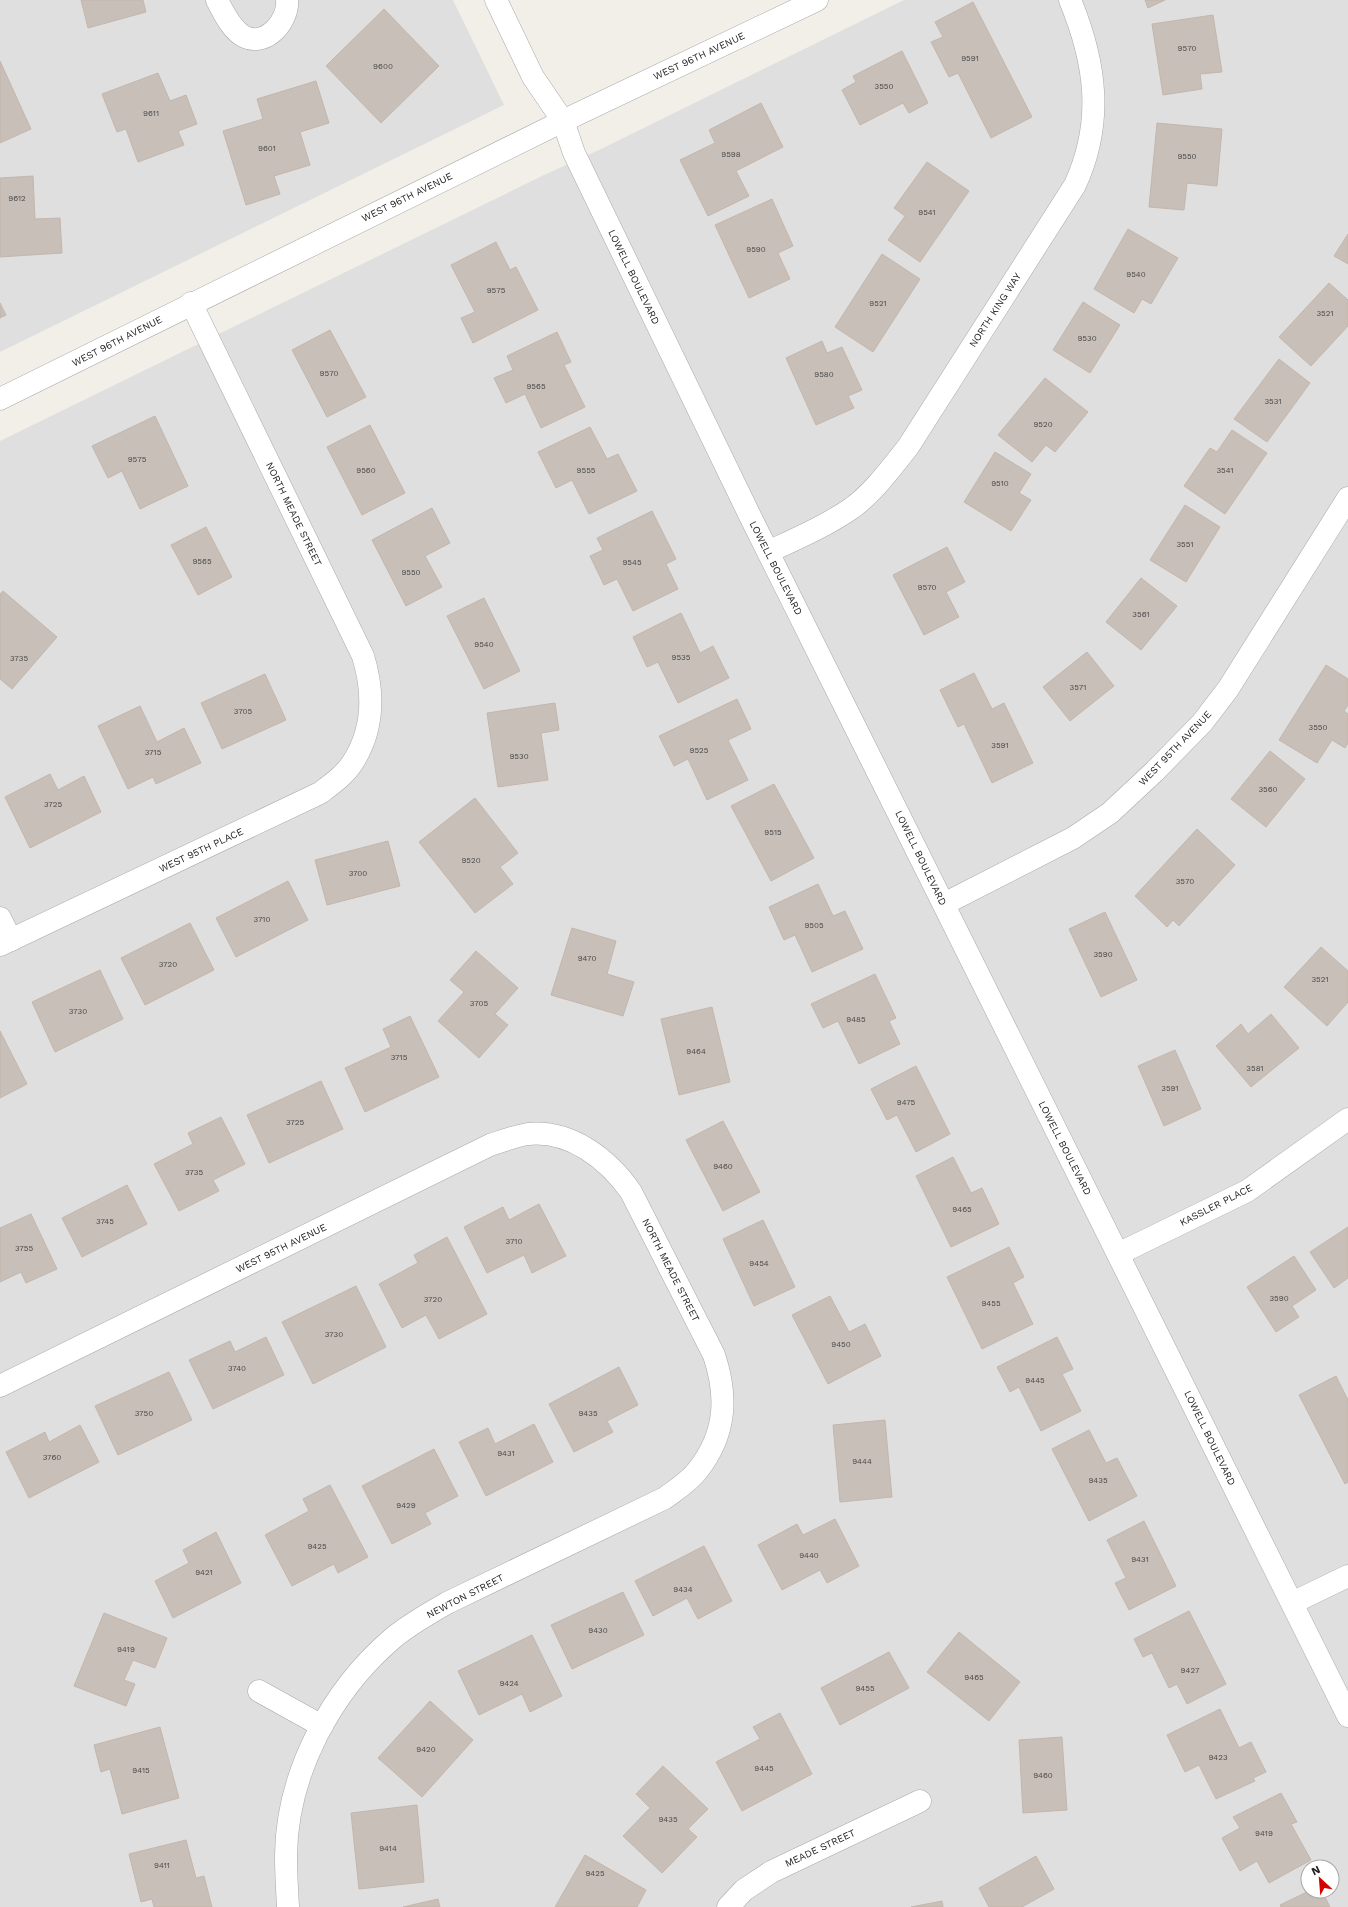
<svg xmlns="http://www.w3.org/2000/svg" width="1348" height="1907" font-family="'Work Sans',sans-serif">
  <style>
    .residential { fill: #e0dfdf; fill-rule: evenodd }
    .building { fill: #c7bfb8; stroke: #c4b6ab }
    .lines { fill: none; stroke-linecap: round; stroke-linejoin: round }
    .minor-casing { stroke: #a9a9a9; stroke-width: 23 }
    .tertiary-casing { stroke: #a9a9a9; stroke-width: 23 }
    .minor { stroke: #fff; stroke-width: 22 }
    .tertiary { stroke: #fff; stroke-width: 22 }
    .labels { text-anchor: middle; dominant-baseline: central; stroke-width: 4; stroke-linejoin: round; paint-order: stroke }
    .number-label { font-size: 8px; fill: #4b4948 }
    .street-label { font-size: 10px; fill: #222; stroke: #fff }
  </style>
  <rect width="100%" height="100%" fill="#f2efe9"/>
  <g class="residential">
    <polygon points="0,0 453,0 504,105 0,352"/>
    <path d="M904 0H1348V1907H0V441L544 175 603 148ZM1308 1867H1332V1891H1308Z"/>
  </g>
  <g class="building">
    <polygon points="81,0 143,0 146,12 88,28"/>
    <polygon points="1145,0 1165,0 1148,8"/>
    <polygon points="973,2 1032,117 991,138 958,73 949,77 931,42 943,37 935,22"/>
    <polygon points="384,9 439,66 381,123 326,66"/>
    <polygon points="1213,15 1222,72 1200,74 1202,89 1163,95 1152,24"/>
    <polygon points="902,51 928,103 909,113 903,103 860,125 842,90 856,82 853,76"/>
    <polygon points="0,61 31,129 0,143"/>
    <polygon points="158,73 170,101 186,95 197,124 178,131 184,145 138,162 126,129 117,132 102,94"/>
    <polygon points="316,81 329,123 300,132 310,165 274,176 280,194 246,205 223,131 263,119 257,99"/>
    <polygon points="761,103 783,147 736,171 749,196 708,216 680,160 715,143 709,130"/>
    <polygon points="1157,123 1222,129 1217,186 1187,183 1184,210 1149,207"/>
    <polygon points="927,162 969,191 920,262 888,240 905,216 894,208"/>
    <polygon points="33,176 35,219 60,218 62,253 0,257 0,178"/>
    <polygon points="772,199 793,246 778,253 790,279 749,298 715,225"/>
    <polygon points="1128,229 1178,258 1151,304 1142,299 1134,313 1094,289"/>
    <polygon points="1348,234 1348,264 1334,256"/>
    <polygon points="496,242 510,270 516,267 538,310 473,343 461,318 475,312 451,265"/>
    <polygon points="882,254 920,279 873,352 835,327"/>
    <polygon points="1329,283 1348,300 1348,326 1311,366 1279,337"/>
    <polygon points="1083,302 1120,325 1090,373 1053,350"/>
    <polygon points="0,303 6,315 0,318"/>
    <polygon points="330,330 366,397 327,417 292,350"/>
    <polygon points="557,332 571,362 564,365 585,407 541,428 525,394 506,403 494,378 513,370 507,356"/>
    <polygon points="822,341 827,353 842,347 862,390 848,396 854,408 816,425 786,358"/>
    <polygon points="1279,359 1310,383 1267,442 1234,419"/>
    <polygon points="1045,378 1088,412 1055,452 1046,445 1032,462 998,435"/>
    <polygon points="155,416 188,486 140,509 122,471 108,478 92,446"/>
    <polygon points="370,425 405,493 362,515 327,447"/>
    <polygon points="590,427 607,459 618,454 637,491 589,514 572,480 556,488 538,452"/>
    <polygon points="1232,430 1267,453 1225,514 1184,486 1210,448 1217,452"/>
    <polygon points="995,452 1031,474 1019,493 1031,500 1011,531 964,502"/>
    <polygon points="1185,505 1220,527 1186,582 1150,560"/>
    <polygon points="432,508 450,543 425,556 442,587 406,606 372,540"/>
    <polygon points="652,511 676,559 666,564 678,589 633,611 617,579 604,585 590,556 603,550 597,538"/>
    <polygon points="206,527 232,577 198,595 171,545"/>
    <polygon points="947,547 965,582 946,592 959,617 924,635 893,575"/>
    <polygon points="1141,578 1177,606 1141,650 1106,622"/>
    <polygon points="3,591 57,637 12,689 0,679 0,594"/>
    <polygon points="484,598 520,671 484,689 447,616"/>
    <polygon points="681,613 700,653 713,646 729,678 678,703 658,662 647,667 633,637"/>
    <polygon points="1087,652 1114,686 1070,721 1043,687"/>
    <polygon points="1326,665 1348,679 1348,705 1344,711 1348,714 1348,743 1345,748 1332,740 1317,763 1279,740"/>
    <polygon points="974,673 992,709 1004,703 1033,763 992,783 964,724 958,727 940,690"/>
    <polygon points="265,674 286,720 222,749 201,703"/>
    <polygon points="737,699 751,729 728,740 748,780 707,800 688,759 674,766 659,736"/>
    <polygon points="555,703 559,730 541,733 548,780 498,787 487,713"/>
    <polygon points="140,706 157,742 184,728 201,763 156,784 153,777 128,789 98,726"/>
    <polygon points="1270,751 1305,779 1266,827 1231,799"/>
    <polygon points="50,774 58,790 84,776 101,812 30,848 5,797"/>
    <polygon points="774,784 814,858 771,881 731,806"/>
    <polygon points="475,798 518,853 500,867 513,884 475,913 419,842"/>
    <polygon points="1197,829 1235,865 1179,926 1173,920 1167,927 1135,896"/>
    <polygon points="388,841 400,886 327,905 315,860"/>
    <polygon points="288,881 308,920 236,957 216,918"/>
    <polygon points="818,884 833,916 845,911 863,949 812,972 795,935 784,940 769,907"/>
    <polygon points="1105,912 1137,980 1101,997 1069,929"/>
    <polygon points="190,923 214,970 145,1005 121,958"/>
    <polygon points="572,928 616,941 607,974 634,982 623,1016 551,995"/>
    <polygon points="1321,947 1348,971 1348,1002 1327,1026 1284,987"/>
    <polygon points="476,951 518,988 495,1014 508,1025 479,1058 438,1021 464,992 450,980"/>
    <polygon points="100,970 123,1019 55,1052 32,1002"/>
    <polygon points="875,974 896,1018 889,1021 900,1044 859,1064 838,1021 823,1028 811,1004"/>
    <polygon points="712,1007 730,1082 679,1095 661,1019"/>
    <polygon points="1271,1014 1299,1048 1251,1087 1216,1046 1241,1024 1248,1034"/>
    <polygon points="410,1016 439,1077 365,1112 345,1068 391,1047 383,1029"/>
    <polygon points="0,1031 27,1084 0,1098"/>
    <polygon points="1175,1050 1201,1109 1164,1126 1138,1066"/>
    <polygon points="916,1066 950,1134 916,1152 897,1115 887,1120 871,1089"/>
    <polygon points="321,1081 343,1129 269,1163 247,1115"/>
    <polygon points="221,1117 245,1164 213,1180 219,1191 179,1211 154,1164 193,1144 188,1133"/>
    <polygon points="723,1121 760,1192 723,1211 686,1140"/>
    <polygon points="953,1157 971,1193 982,1188 999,1224 951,1247 916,1176"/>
    <polygon points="127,1185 147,1224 82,1257 62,1218"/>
    <polygon points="539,1204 566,1256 532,1273 524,1255 487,1273 464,1227 503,1207 509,1220"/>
    <polygon points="31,1214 57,1269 26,1283 21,1272 0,1282 0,1228"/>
    <polygon points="763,1220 795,1287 754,1306 723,1239"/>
    <polygon points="1348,1227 1348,1278 1334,1288 1310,1252"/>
    <polygon points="447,1237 487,1314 439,1339 426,1315 402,1328 379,1284 418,1263 414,1255"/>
    <polygon points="1009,1247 1024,1277 1013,1283 1033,1324 982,1349 947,1277"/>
    <polygon points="1294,1256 1316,1290 1292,1306 1299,1317 1276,1332 1247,1287"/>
    <polygon points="356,1286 386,1347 313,1384 282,1322"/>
    <polygon points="830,1296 849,1332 865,1324 881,1356 828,1384 792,1315"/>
    <polygon points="266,1337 284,1375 213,1409 189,1360 230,1341 235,1352"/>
    <polygon points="1057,1337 1073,1369 1062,1374 1081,1411 1041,1431 1019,1387 1010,1392 997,1367"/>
    <polygon points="619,1367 638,1405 607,1421 613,1432 574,1452 549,1404"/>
    <polygon points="169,1372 192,1420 118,1455 95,1406"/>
    <polygon points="1336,1376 1348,1400 1348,1482 1345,1484 1299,1395"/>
    <polygon points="885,1420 892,1497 840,1502 833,1425"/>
    <polygon points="534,1424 553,1462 486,1496 459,1442 488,1428 495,1444"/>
    <polygon points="80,1425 99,1462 29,1498 6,1452 45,1432 49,1442"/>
    <polygon points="1089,1430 1106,1463 1117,1458 1137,1496 1089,1521 1052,1449"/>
    <polygon points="434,1449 458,1496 425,1513 431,1524 392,1544 362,1486"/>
    <polygon points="330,1485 368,1557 338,1573 334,1564 292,1586 265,1535 309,1511 303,1499"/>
    <polygon points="835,1519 859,1566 827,1583 820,1570 782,1590 758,1545 797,1524 803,1535"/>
    <polygon points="1144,1521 1176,1586 1129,1610 1115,1583 1126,1578 1107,1540"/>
    <polygon points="216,1532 241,1583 173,1618 155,1581 189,1563 183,1550"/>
    <polygon points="704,1546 732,1601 698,1619 687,1598 653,1616 635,1581"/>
    <polygon points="623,1592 644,1635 572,1669 551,1625"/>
    <polygon points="1189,1611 1226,1684 1187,1704 1177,1684 1169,1688 1152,1653 1143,1657 1134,1639"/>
    <polygon points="104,1613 167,1638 155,1668 133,1660 124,1680 135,1684 126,1706 74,1686"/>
    <polygon points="959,1632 1020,1682 989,1721 927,1672"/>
    <polygon points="532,1635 562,1696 530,1712 522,1694 479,1715 458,1671"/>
    <polygon points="889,1652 909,1688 840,1725 821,1688"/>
    <polygon points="430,1701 473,1740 422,1797 378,1758"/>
    <polygon points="1220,1709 1239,1748 1251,1742 1266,1772 1253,1778 1255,1781 1216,1799 1199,1765 1185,1772 1167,1735"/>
    <polygon points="780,1713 812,1774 742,1811 716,1762 760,1739 753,1727"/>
    <polygon points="160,1727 179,1798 122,1814 110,1769 101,1772 94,1745"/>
    <polygon points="1062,1737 1067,1810 1023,1813 1019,1740"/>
    <polygon points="663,1766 708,1809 688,1829 697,1837 662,1873 623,1836 650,1808 636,1794"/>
    <polygon points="1281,1793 1297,1822 1291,1824 1311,1860 1269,1883 1257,1861 1240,1871 1222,1838 1240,1828 1233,1817"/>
    <polygon points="417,1805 424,1882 359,1889 351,1813"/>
    <polygon points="186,1840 196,1878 204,1876 212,1907 154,1907 152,1899 141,1902 129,1854"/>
    <polygon points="585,1855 646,1890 637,1907 555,1907"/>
    <polygon points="1036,1856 1054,1889 1022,1907 989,1907 979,1888"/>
    <polygon points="1309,1891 1322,1891 1330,1907 1281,1907 1280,1905"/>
    <polygon points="438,1899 440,1907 403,1907"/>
    <polygon points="942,1901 943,1907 911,1907"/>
  </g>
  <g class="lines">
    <g class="minor-casing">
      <g id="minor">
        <path d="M217 0C223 12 232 31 245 37 267 47 289 20 287 0"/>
        <polyline points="0,399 563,121"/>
        <path d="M768 552C796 539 826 526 852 508 874 492 891 468 908 447L1075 185C1104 122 1096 63 1070 0"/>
        <polyline points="944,904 1073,838 1110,813 1155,771 1202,723 1228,689 1348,498"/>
        <polyline points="0,918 11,940"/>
        <path d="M0 945 320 793C332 784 345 775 353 762 374 729 374 692 363 656L191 303"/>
        <polyline points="1118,1254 1247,1191 1348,1119"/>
        <path d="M0 1386 490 1145C502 1141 515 1136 528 1134 571 1130 608 1159 631 1192L714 1355C728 1397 726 1434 698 1470 689 1482 677 1489 665 1498L447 1603C428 1614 410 1624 393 1638 331 1691 287 1773 286 1855 286 1872 287 1890 288 1907"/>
        <polyline points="1292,1603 1348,1576"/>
        <polyline points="259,1691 322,1726"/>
        <polyline points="728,1907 744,1890 771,1872 920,1801"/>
      </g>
    </g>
    <g class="tertiary-casing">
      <g id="tertiary">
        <polyline points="496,0 533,77 563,121 574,153 751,518 1348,1716"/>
        <polyline points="563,121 817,0"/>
      </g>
    </g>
    <use href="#minor" class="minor"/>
    <use href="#tertiary" class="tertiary"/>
  </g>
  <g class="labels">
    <g class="number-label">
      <text x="1187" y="48">9570</text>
      <text x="970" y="58">9591</text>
      <text x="383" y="66">9600</text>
      <text x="884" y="86">3550</text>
      <text x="151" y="113">9611</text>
      <text x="267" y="148">9601</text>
      <text x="731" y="154">9598</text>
      <text x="1187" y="156">9550</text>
      <text x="17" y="198">9612</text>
      <text x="927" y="212">9541</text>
      <text x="756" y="249">9590</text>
      <text x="1136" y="274">9540</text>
      <text x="496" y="290">9575</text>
      <text x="878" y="303">9521</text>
      <text x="1325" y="313">3521</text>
      <text x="1087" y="338">9530</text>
      <text x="329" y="373">9570</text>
      <text x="824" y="374">9580</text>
      <text x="536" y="386">9565</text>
      <text x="1273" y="401">3531</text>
      <text x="1043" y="424">9520</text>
      <text x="137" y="459">9575</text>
      <text x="366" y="470">9560</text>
      <text x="586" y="470">9555</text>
      <text x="1225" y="470">3541</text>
      <text x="1000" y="483">9510</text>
      <text x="1185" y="544">3551</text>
      <text x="202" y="561">9565</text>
      <text x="632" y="562">9545</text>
      <text x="411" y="572">9550</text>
      <text x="927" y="587">9570</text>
      <text x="1141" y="614">3561</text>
      <text x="484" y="644">9540</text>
      <text x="681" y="657">9535</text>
      <text x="19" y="658">3735</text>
      <text x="1078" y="687">3571</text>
      <text x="243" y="711">3705</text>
      <text x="1318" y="727">3550</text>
      <text x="1000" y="745">3591</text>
      <text x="699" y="750">9525</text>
      <text x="153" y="752">3715</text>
      <text x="519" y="756">9530</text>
      <text x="1268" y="789">3560</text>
      <text x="53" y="804">3725</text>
      <text x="773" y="832">9515</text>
      <text x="471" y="860">9520</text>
      <text x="358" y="873">3700</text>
      <text x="1185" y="881">3570</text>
      <text x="262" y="919">3710</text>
      <text x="814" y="925">9505</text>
      <text x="1103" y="954">3590</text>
      <text x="587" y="958">9470</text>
      <text x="168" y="964">3720</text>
      <text x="1320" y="979">3521</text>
      <text x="479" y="1003">3705</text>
      <text x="78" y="1011">3730</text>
      <text x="856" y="1019">9485</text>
      <text x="696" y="1051">9464</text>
      <text x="399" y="1057">3715</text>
      <text x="1255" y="1068">3581</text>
      <text x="1170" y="1088">3591</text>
      <text x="906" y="1102">9475</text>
      <text x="295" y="1122">3725</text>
      <text x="723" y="1166">9460</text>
      <text x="194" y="1172">3735</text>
      <text x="962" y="1209">9465</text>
      <text x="105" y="1221">3745</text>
      <text x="514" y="1241">3710</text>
      <text x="24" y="1248">3755</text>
      <text x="759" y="1263">9454</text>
      <text x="1279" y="1298">3590</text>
      <text x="433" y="1299">3720</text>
      <text x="991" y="1303">9455</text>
      <text x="334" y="1334">3730</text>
      <text x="841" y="1344">9450</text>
      <text x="237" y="1368">3740</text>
      <text x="1035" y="1380">9445</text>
      <text x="144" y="1413">3750</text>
      <text x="588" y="1413">9435</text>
      <text x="506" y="1453">9431</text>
      <text x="52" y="1457">3760</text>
      <text x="862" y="1461">9444</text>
      <text x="1098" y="1480">9435</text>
      <text x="406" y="1505">9429</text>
      <text x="317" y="1546">9425</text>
      <text x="809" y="1555">9440</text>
      <text x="1140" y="1559">9431</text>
      <text x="204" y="1572">9421</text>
      <text x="683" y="1589">9434</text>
      <text x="598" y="1630">9430</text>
      <text x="126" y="1649">9419</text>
      <text x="1190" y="1670">9427</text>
      <text x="974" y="1677">9465</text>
      <text x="509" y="1683">9424</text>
      <text x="865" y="1688">9455</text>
      <text x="426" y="1749">9420</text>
      <text x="1218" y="1757">9423</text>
      <text x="764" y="1768">9445</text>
      <text x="141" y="1770">9415</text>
      <text x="1043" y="1775">9460</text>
      <text x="668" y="1819">9435</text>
      <text x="1264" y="1833">9419</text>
      <text x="388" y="1848">9414</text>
      <text x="162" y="1865">9411</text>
      <text x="595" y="1873">9425</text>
    </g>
    <g class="street-label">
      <text transform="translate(699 56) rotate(-25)">WEST 96TH AVENUE</text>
      <text transform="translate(407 197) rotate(-26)">WEST 96TH AVENUE</text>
      <text transform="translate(634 277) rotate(64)">LOWELL BOULEVARD</text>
      <text transform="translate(995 310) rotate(-57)">NORTH KING WAY</text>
      <text transform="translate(117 341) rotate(-27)">WEST 96TH AVENUE</text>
      <text transform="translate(294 514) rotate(64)">NORTH MEADE STREET</text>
      <text transform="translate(776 568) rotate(63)">LOWELL BOULEVARD</text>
      <text transform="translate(1175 748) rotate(-46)">WEST 95TH AVENUE</text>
      <text transform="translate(201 850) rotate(-25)">WEST 95TH PLACE</text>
      <text transform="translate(921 858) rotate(64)">LOWELL BOULEVARD</text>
      <text transform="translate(1065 1148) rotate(63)">LOWELL BOULEVARD</text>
      <text transform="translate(1216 1205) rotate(-27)">KASSLER PLACE</text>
      <text transform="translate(281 1248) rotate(-26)">WEST 95TH AVENUE</text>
      <text transform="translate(671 1270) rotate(63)">NORTH MEADE STREET</text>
      <text transform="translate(1210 1438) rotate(64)">LOWELL BOULEVARD</text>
      <text transform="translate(465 1596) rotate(-27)">NEWTON STREET</text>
      <text transform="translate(820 1848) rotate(-25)">MEADE STREET</text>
    </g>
  </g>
  <g transform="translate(1320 1879) rotate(334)"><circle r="19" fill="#ffffff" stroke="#a7a7a7"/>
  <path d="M0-3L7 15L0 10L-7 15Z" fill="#d40000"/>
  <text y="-6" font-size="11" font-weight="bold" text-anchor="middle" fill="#222222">N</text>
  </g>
</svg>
